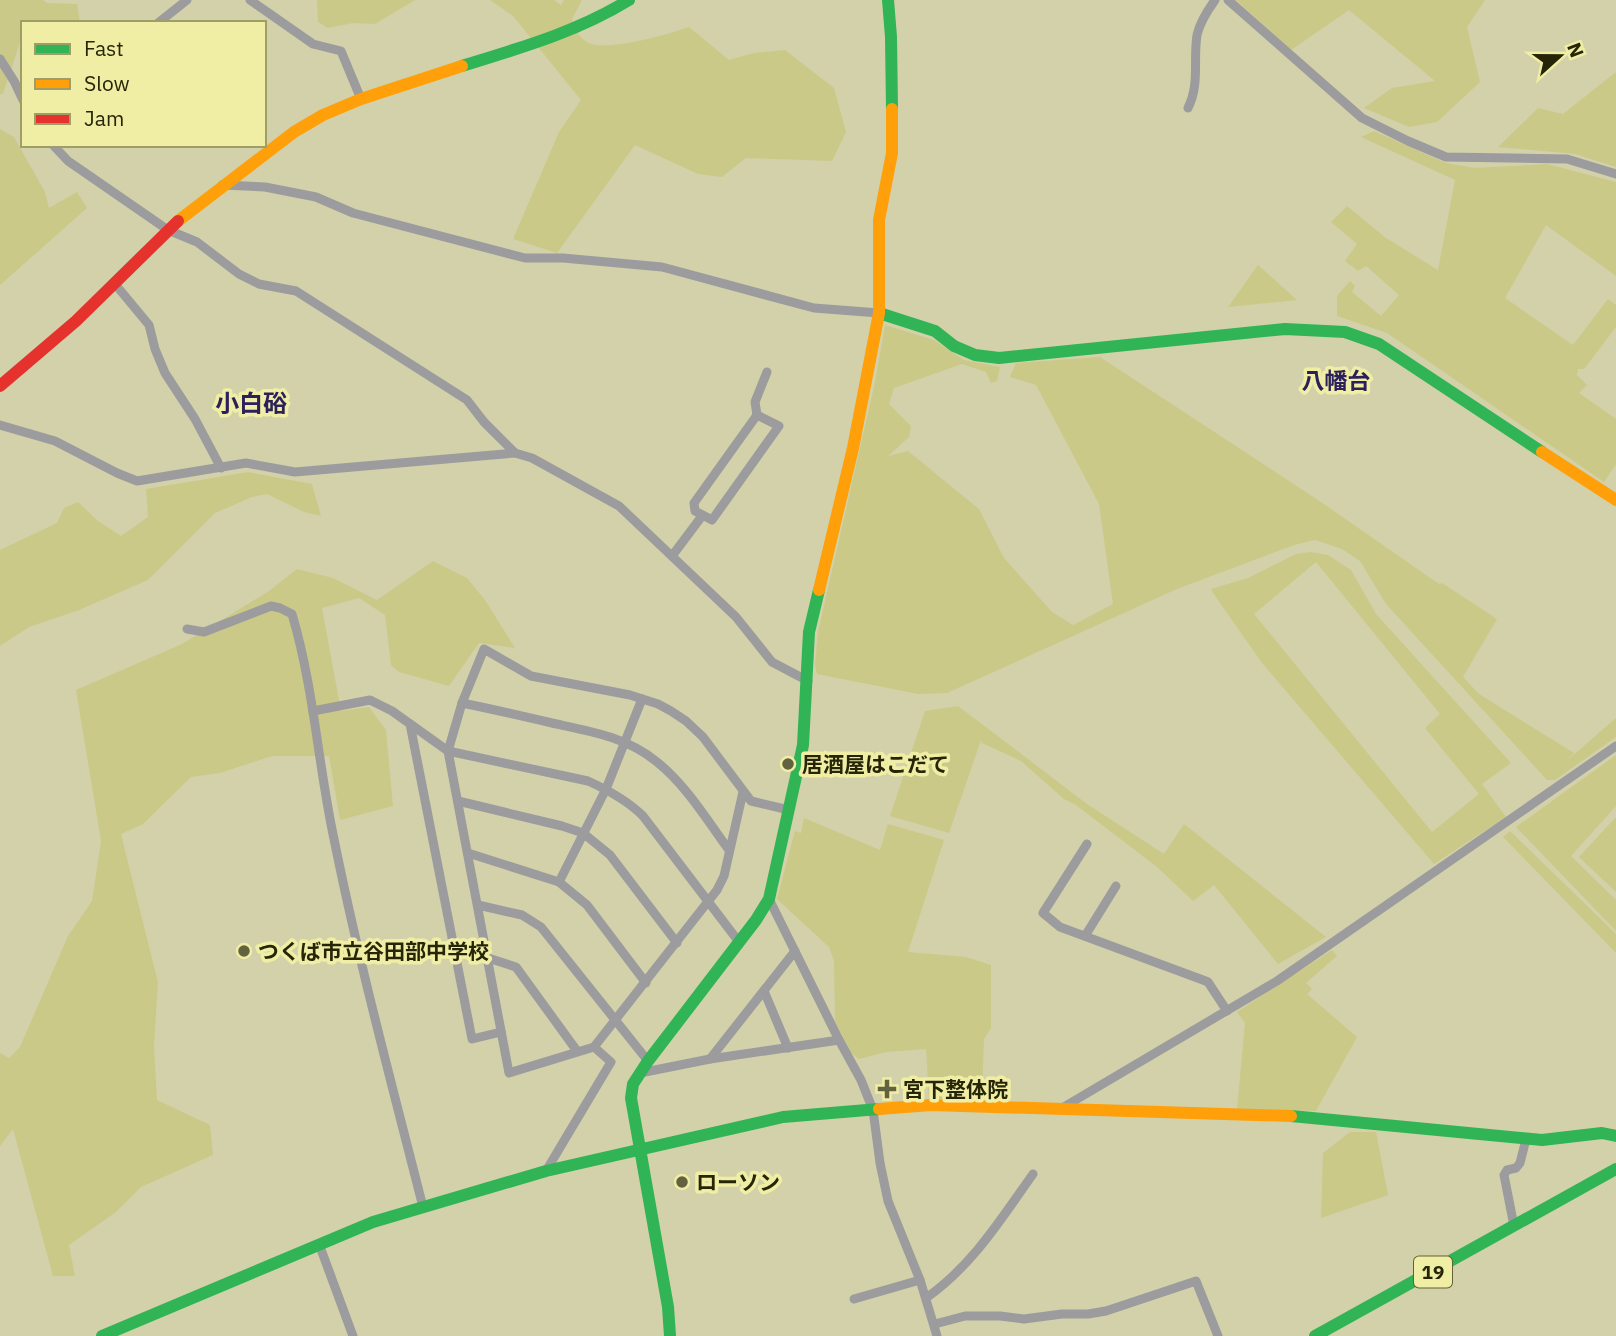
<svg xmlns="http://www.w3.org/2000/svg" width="1616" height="1336" font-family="'IBM Plex Sans','Noto Sans JP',sans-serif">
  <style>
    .green { fill: #cbc988; fill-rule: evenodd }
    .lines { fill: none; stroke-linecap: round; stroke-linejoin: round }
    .street { stroke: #9c9b9e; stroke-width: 9 }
    .fast { stroke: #30b455; stroke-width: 12 }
    .slow { stroke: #ff9f0a; stroke-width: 12 }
    .jam { stroke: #e5322d; stroke-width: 12 }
    .poi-dot { fill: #626140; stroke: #f0eea5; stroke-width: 2.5 }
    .labels { text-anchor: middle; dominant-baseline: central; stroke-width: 7; stroke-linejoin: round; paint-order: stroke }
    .shield { fill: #f0eea5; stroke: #636136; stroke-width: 2 }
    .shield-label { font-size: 19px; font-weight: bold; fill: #262507 }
    .poi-label { font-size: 21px; font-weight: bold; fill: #262507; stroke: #f0eea5; text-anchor: start }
    .neighbourhood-label { font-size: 23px; font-weight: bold; fill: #2b205b; stroke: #f0eea5 }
    .quarter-label { font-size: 24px; font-weight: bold; fill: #2b205b; stroke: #f0eea5 }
  </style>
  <rect width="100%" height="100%" fill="#d2d1aa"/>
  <g class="green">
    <polygon points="0,0 43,0 47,3 77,4 80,23 23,23 23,33 3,94 0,94"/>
    <polygon points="317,0 415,0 375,24 353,23 328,28 318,22"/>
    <path d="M490 0H554L561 5 564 0H582L572 19C576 29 577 36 587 42 604 53 669 34 689 27L729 60 754 53 785 50 834 88 846 132 832 161 746 158 722 177 698 174 635 145 557 253 513 239 559 132 581 100 513 16Z"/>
    <polygon points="1236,0 1485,0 1467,27 1480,82 1437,122 1409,127 1364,108 1392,88 1435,81 1349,10 1291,50"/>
    <polygon points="1616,72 1616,167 1575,154 1498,147 1538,108 1563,114"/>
    <polygon points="0,129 14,137 45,192 49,208 77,192 87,208 0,285"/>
    <polygon points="1374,131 1446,163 1475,168 1547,164 1616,182 1616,276 1546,225 1505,298 1573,345 1608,299 1616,305 1616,327 1584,369 1578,369 1577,375 1587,385 1579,393 1616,419 1616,464 1604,482 1387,333 1337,316 1337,296 1350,281 1355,286 1352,292 1381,316 1399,295 1366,266 1358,271 1345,261 1357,244 1331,222 1347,206 1386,238 1438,270 1455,180 1361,137"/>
    <polygon points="1258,265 1297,300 1228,307"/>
    <polygon points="885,325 934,340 964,360 1000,367 997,381 991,383 986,372 962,364 894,388 889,404 911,426 909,437 888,456 908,451 979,509 1004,558 1052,612 1073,625 1113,604 1099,504 1036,385 1010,377 1016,363 1100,357 1321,502 1439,584 1442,583 1497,619 1463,677 1479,694 1574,753 1564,763 1616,718 1616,737 1555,780 1547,780 1386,604 1360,561 1342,549 1315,540 1294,545 1177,589 947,693 918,694 817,674 815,665 818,632 875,382"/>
    <polygon points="248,472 312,484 321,516 304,512 267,494 252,497 215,513 148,580 79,610 29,627 0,646 0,550 57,523 64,508 78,502 98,521 121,536 148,517 146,489"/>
    <path d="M1311 552 1328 555 1351 570 1376 614 1511 763 1482 784 1506 817 1434 864 1262 663 1213 593 1211 589 1248 578 1296 554ZM1316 562 1440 714 1425 728 1479 794 1432 832 1254 614Z"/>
    <polygon points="433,561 467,578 485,600 515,648 479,643 449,686 399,672 391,665 385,615 359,598 322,608 341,711 369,707 386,730 393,806 340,820 329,756 272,756 220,773 191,777 143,824 121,834 158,982 154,1046 157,1100 210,1125 213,1155 141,1187 116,1212 69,1245 75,1276 53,1276 13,1129 0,1146 0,1053 9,1058 20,1047 68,936 92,901 97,868 101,841 76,690 182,644 269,591 297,569 333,578 377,600"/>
    <polygon points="958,706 1087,804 1164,854 1184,824 1326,937 1278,964 1214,885 1193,901 1157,867 1076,805 1064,799 1021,761 982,743 981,740 949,833 890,816 925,711"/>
    <polygon points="1616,755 1616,806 1571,856 1616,900 1616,931 1516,827"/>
    <polygon points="1616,817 1616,892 1579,857"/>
    <polygon points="804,818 880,850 888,824 944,840 908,952 966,957 991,965 991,1028 984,1039 982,1095 929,1100 926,1049 886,1052 859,1059 851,1053 835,1021 834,961 829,947 777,899 795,831 801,833"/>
    <polygon points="1510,831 1616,934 1616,953 1503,837"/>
    <polygon points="1332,950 1337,956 1306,983 1312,989 1307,994 1357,1037 1316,1111 1237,1109 1245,1023 1237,1012"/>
    <polygon points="1350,1132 1376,1132 1388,1195 1321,1218 1323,1153"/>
  </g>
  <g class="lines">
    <g class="street">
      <polyline points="250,0 313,44 341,51 361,99"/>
      <polyline points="1228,0 1362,118 1408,141 1446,157 1567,159 1616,174"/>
      <polyline points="158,23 187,0"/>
      <polyline points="0,59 14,81 23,100"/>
      <path d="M1188 108C1200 84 1193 60 1197 35 1200 22 1207 11 1215 0"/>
      <polyline points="53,145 68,161 168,230 197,242 239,274 259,284 296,291 467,400 484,422 515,453 532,458 619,506 736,617 772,662 808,681"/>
      <polyline points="222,185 265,187 316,197 353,213 525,258 563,258 662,267 814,308 879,313"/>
      <polyline points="115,284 149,325 155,349 165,373 195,419 221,468"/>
      <polygon points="757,415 779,426 712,520 695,511 694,503"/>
      <polyline points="757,415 755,402 767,372"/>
      <polyline points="0,425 55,441 117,473 137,481 246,463 295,472 515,453"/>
      <polyline points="672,556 702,516"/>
      <path d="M187 629 204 632 271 606 280 608 292 614C314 688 318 765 334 839 359 963 392 1085 423 1207"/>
      <path d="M462 703C492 709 522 716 552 723 589 731 627 737 657 762 686 785 707 820 729 850"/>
      <path d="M313 711 370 700 392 711 448 751 588 781C608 790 627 800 643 816L739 942"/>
      <polyline points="410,724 472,1039 501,1032"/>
      <polyline points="743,792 724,876 717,890 594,1047 509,1073 448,751 462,703 484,649 531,676 630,695 658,704 671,711 686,721 703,737 751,801 789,810"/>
      <polyline points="458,801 562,826 583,833 610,855 677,943"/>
      <polyline points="1087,844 1043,913 1060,927 1203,980 1208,982 1227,1011"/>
      <polyline points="468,853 559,882 587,905 646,983"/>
      <polyline points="559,882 606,789 642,699"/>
      <polyline points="769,899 839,1040 861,1080 873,1110 880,1163 888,1201 920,1280 937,1336"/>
      <polyline points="478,905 522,915 541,927 648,1061"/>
      <polyline points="1085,936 1116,886"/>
      <polyline points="488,958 516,967 577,1051"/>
      <polyline points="764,991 788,1048"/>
      <polyline points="710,1059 795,951"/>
      <polyline points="640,1073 710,1059 839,1040"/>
      <polyline points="1062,1108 1277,981 1616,746"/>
      <polyline points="546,1171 611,1062 594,1047"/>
      <polyline points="1514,1226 1504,1175 1507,1170 1516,1168 1520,1163 1526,1139"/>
      <polyline points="319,1244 353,1336"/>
      <path d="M926 1298C972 1266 1001 1219 1033 1174"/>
      <polyline points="854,1299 920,1280"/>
      <polyline points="935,1324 965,1316 1000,1316 1024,1319 1062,1314 1088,1314 1106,1311 1196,1281 1218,1336"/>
    </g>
    <g class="fast">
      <polyline points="888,0 891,37 892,109"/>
      <path d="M462 66C520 48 577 32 629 0"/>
      <polyline points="879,313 935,331 954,346 975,355 999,358 1285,329 1345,332 1379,344 1542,452"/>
      <polyline points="1291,1116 1542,1140 1602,1133 1616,1136"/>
      <polyline points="102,1336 373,1222 546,1171 783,1117 879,1109"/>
      <polyline points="670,1336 668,1307 631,1098 633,1084 648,1061 756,920 769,899 803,745 809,632 819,590"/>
      <polyline points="1315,1336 1616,1169"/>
    </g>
    <g class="slow">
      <polyline points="178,221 294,132 323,115 361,99 462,66"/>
      <polyline points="1542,452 1616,500"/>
      <polyline points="819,590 853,448 879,313 879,220 892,153 892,109"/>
      <polyline points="879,1109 931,1105 1291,1116"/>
    </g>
    <polyline class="jam" points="0,386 76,321 178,221"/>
  </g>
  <g class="poi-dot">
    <circle cx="788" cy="764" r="7"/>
    <circle cx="244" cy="951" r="7"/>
    <path d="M883.5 1078.5h7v7h7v7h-7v7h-7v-7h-7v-7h7z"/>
    <circle cx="682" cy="1182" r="7"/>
  </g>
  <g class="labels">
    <rect class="shield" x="1414" y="1256.5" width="38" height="31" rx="5"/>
    <g class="shield-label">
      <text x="1433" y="1272">19</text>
    </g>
    <g class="poi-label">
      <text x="802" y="764">居酒屋はこだて</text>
      <text x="258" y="951">つくば市立谷田部中学校</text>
      <text x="903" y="1089">宮下整体院</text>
      <text x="696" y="1182">ローソン</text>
    </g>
    <g class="neighbourhood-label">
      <text x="1336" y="380">八幡台</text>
    </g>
    <g class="quarter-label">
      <text x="251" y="403">小白硲</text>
    </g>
  </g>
  <rect x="21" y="21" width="245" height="126" fill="#f0eea5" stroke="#9f9e66" stroke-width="2"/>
  <rect x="35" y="44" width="35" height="10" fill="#30b455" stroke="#9f9e66" stroke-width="2"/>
  <text x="84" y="56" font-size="21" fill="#262507">Fast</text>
  <rect x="35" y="79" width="35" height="10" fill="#ff9f0a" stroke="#9f9e66" stroke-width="2"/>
  <text x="84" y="91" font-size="21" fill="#262507">Slow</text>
  <rect x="35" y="114" width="35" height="10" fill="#e5322d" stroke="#9f9e66" stroke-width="2"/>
  <text x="84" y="126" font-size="21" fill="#262507">Jam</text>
  <g transform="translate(1560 56) rotate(69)" stroke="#f0eea5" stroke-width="5" paint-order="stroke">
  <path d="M0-5L12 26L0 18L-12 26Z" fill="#262507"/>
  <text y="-10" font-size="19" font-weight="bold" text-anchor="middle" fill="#262507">N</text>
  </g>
</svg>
